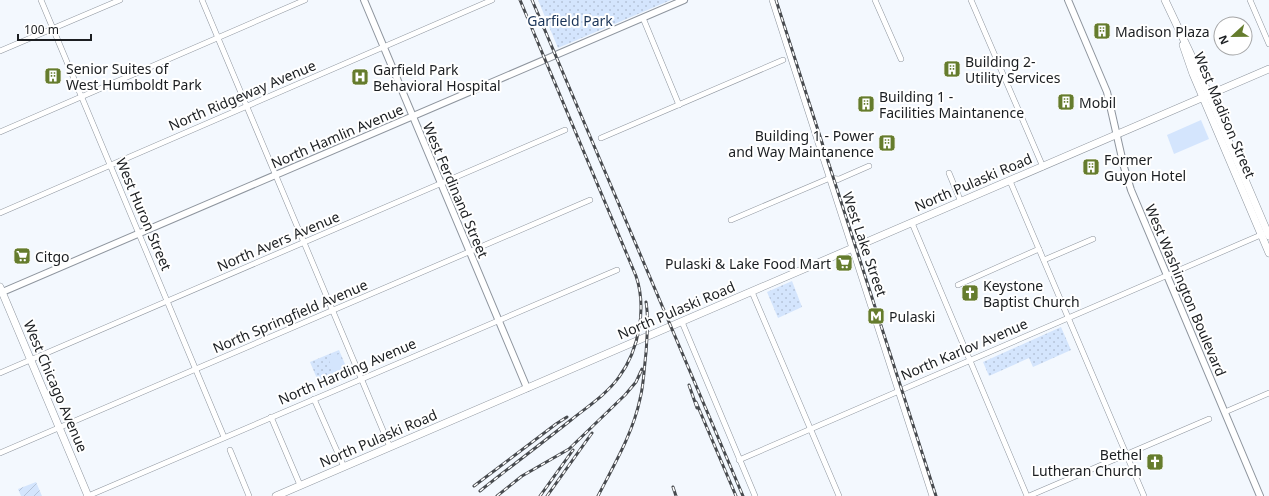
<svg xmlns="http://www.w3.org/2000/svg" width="1269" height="496" font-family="'Noto Sans',sans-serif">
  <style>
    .grass { fill: url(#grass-dots) }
    .garden { fill: url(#garden-furrows) }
    .pitch { fill: #d4e5fd }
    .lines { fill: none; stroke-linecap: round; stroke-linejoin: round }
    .minor-casing { stroke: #8e959e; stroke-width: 6 }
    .tertiary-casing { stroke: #8e959e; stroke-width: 8 }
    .secondary-casing { stroke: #8e959e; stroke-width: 8 }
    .minor { stroke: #fff; stroke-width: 5 }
    .tertiary { stroke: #fff; stroke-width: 6 }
    .secondary { stroke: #fff; stroke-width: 7 }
    .rail-casing { stroke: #484b4f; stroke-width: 3 }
    .rail { stroke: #fff; stroke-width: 1.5; stroke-dasharray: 4.5; stroke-linecap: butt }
    .labels { text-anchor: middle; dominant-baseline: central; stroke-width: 4; stroke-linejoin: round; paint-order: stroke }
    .park-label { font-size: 14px; fill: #1a3458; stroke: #fff }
    .poi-label { font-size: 14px; fill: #1b1e21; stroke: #fff; text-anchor: start }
    .street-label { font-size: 14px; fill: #1b1e21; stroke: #fff }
  </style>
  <defs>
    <pattern id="grass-dots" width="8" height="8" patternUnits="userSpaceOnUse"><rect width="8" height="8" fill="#d4e5fd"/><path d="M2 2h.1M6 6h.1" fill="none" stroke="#b5c4d9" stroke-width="1.8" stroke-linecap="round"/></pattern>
    <pattern id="garden-furrows" width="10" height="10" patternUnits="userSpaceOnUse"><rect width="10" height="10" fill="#d4e5fd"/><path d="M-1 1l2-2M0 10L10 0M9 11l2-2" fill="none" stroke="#b5c4d9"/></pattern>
  </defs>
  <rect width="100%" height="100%" fill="#f3f8fe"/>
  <g class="grass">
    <polygon points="538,0 671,0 558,48"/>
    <polygon points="792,281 802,307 778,318 767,292"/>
    <polygon points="1061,327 1071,350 1033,367 1029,358 989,376 983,362"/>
    <polygon points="339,350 350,376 321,388 310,362"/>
  </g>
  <polygon class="garden" points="36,482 42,496 21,496 18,489"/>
  <g class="pitch">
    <polygon points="1201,120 1209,139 1174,154 1167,135"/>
    <polygon points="339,354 348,375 337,379 328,358"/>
  </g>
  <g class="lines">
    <g class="minor-casing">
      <g id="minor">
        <polyline points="41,0 224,437"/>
        <polyline points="202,0 390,447"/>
        <polyline points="875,0 901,59"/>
        <polyline points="971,0 1043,167"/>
        <polyline points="1250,0 1269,44"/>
        <polyline points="643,18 679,105"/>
        <polyline points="0,51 120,0"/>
        <polyline points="0,132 305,0"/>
        <polyline points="601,138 783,60"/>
        <polyline points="949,173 961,202"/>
        <polyline points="837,180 869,166"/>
        <polyline points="1010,181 1144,496"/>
        <polyline points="0,213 492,0"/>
        <polyline points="731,220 830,178 838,179"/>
        <polyline points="912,223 1027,496"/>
        <polyline points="1044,260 1093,239"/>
        <polyline points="958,285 1039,249"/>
        <polyline points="752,292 839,496"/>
        <polyline points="682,322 755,496"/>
        <polyline points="0,373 565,130"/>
        <polyline points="314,399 344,467"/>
        <polyline points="1225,412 1269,393"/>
        <polyline points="271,417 300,485"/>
        <polyline points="230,450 249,496"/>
        <polyline points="0,453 590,200"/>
        <polyline points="739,460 1263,234"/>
        <polyline points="88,496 617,270"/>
        <polyline points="1029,496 1209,419"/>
      </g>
    </g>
    <g class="tertiary-casing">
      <g id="tertiary">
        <polyline points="364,0 527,388"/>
        <polyline points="1068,0 1107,92 1124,167 1131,190 1260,496"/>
        <polyline points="0,293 684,0"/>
      </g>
    </g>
    <g class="secondary-casing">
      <g id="secondary">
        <polyline points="773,0 933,496"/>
        <polyline points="1165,0 1200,74 1269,236"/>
        <polyline points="1183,45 1193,74 1269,253"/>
        <polyline points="0,287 88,496"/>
        <polyline points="276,496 1269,69"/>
      </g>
    </g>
    <use href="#minor" class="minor"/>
    <use href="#tertiary" class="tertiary"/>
    <use href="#secondary" class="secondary"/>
    <g class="rail-casing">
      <g id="rail">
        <polyline points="532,0 743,496"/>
        <polyline points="776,0 936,496"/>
        <polyline points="689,385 697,408"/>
        <polyline points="696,402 736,496"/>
        <polyline points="474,486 556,424 567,417"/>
        <polyline points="673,487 676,496"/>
        <path d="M480 491C510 467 541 444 571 420 587 407 607 394 619 377 639 350 647 308 636 276L520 0"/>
        <polyline points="497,496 522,476 569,449 625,395 636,382 642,369"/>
        <polyline points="540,496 573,450"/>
        <polyline points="547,496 592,433"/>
        <path d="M598 496C614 465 633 433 640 399 644 384 644 368 646 353 647 336 649 319 646 302"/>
      </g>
    </g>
    <use href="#rail" class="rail"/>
  </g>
  <defs>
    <g id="building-square" transform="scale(0.9)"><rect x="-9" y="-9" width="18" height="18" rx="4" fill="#657c2d" stroke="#fff"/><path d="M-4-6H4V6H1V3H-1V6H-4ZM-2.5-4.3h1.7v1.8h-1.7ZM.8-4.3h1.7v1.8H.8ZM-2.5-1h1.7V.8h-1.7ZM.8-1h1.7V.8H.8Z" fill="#fff"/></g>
    <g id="hospital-square" transform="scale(0.9)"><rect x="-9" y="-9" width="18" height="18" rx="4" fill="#657c2d" stroke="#fff"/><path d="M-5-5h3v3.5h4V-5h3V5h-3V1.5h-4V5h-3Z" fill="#fff"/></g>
    <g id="supermarket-square" transform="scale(0.9)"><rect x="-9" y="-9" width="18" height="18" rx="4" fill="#657c2d" stroke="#fff"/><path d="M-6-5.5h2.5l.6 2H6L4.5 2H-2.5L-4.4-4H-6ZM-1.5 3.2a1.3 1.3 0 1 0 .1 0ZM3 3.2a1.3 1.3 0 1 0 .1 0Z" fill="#fff"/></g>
    <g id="church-square" transform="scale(0.9)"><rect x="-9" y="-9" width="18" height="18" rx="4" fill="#657c2d" stroke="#fff"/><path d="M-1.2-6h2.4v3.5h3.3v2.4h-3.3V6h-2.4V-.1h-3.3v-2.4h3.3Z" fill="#fff"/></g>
    <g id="metro-square" transform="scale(0.9)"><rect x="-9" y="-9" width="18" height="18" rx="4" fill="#657c2d" stroke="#fff"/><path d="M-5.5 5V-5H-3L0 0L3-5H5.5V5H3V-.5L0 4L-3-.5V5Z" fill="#fff"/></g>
  </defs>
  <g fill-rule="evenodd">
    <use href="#building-square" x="1102" y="31"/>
    <use href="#building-square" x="952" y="69"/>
    <use href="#building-square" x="53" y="76"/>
    <use href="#hospital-square" x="360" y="77"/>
    <use href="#building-square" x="1066" y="102"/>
    <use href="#building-square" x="866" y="104"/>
    <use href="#building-square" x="887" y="143"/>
    <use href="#building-square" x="1091" y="167"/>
    <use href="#supermarket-square" x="22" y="256"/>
    <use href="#supermarket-square" x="844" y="263"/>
    <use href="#church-square" x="970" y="293"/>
    <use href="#metro-square" x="876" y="316"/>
    <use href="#church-square" x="1155" y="462"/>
  </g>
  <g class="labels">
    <g class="park-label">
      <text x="570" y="20">Garfield Park</text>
    </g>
    <g class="poi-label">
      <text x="1115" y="31">Madison Plaza</text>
      <text x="965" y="61">Building 2-<tspan x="965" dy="16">Utility Services</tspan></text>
      <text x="66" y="68">Senior Suites of<tspan x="66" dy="16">West Humboldt Park</tspan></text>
      <text x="373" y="69">Garfield Park<tspan x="373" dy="16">Behavioral Hospital</tspan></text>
      <text x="879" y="96">Building 1 -<tspan x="879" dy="16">Facilities Maintanence</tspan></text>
      <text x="1079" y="102">Mobil</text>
      <text x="874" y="135" text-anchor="end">Building 1 - Power<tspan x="874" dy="16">and Way Maintanence</tspan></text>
      <text x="1104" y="159">Former<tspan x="1104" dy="16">Guyon Hotel</tspan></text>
      <text x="35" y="256">Citgo</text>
      <text x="831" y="263" text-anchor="end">Pulaski &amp; Lake Food Mart</text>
      <text x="983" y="285">Keystone<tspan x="983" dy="16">Baptist Church</tspan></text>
      <text x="889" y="316">Pulaski</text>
      <text x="1142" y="454" text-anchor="end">Bethel<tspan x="1142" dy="16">Lutheran Church</tspan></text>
    </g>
    <g class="street-label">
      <text transform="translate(242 95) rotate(-23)">North Ridgeway Avenue</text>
      <text transform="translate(1225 115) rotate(67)">West Madison Street</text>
      <text transform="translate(337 136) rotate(-23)">North Hamlin Avenue</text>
      <text transform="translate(973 182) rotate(-23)">North Pulaski Road</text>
      <text transform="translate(456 190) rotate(67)">West Ferdinand Street</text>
      <text transform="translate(144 214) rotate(67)">West Huron Street</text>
      <text transform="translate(278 241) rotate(-23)">North Avers Avenue</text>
      <text transform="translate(865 244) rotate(71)">West Lake Street</text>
      <text transform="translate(1186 290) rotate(67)">West Washington Boulevard</text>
      <text transform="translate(676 310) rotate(-23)">North Pulaski Road</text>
      <text transform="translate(290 316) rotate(-23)">North Springfield Avenue</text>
      <text transform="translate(964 349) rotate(-23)">North Karlov Avenue</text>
      <text transform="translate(347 371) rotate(-23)">North Harding Avenue</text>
      <text transform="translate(56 386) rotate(67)">West Chicago Avenue</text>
      <text transform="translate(378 438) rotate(-23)">North Pulaski Road</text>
    </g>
  </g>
  <g transform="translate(1233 36) rotate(248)"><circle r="19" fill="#ffffff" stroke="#a4a5a6"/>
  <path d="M0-3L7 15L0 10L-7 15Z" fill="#657c2d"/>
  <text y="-6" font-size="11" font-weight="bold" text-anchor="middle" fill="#1b1e21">N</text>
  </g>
  <path d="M18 34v6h73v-6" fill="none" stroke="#1b1e21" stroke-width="2"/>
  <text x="24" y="34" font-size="12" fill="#1b1e21" stroke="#ffffff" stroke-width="3" paint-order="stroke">100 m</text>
</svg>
